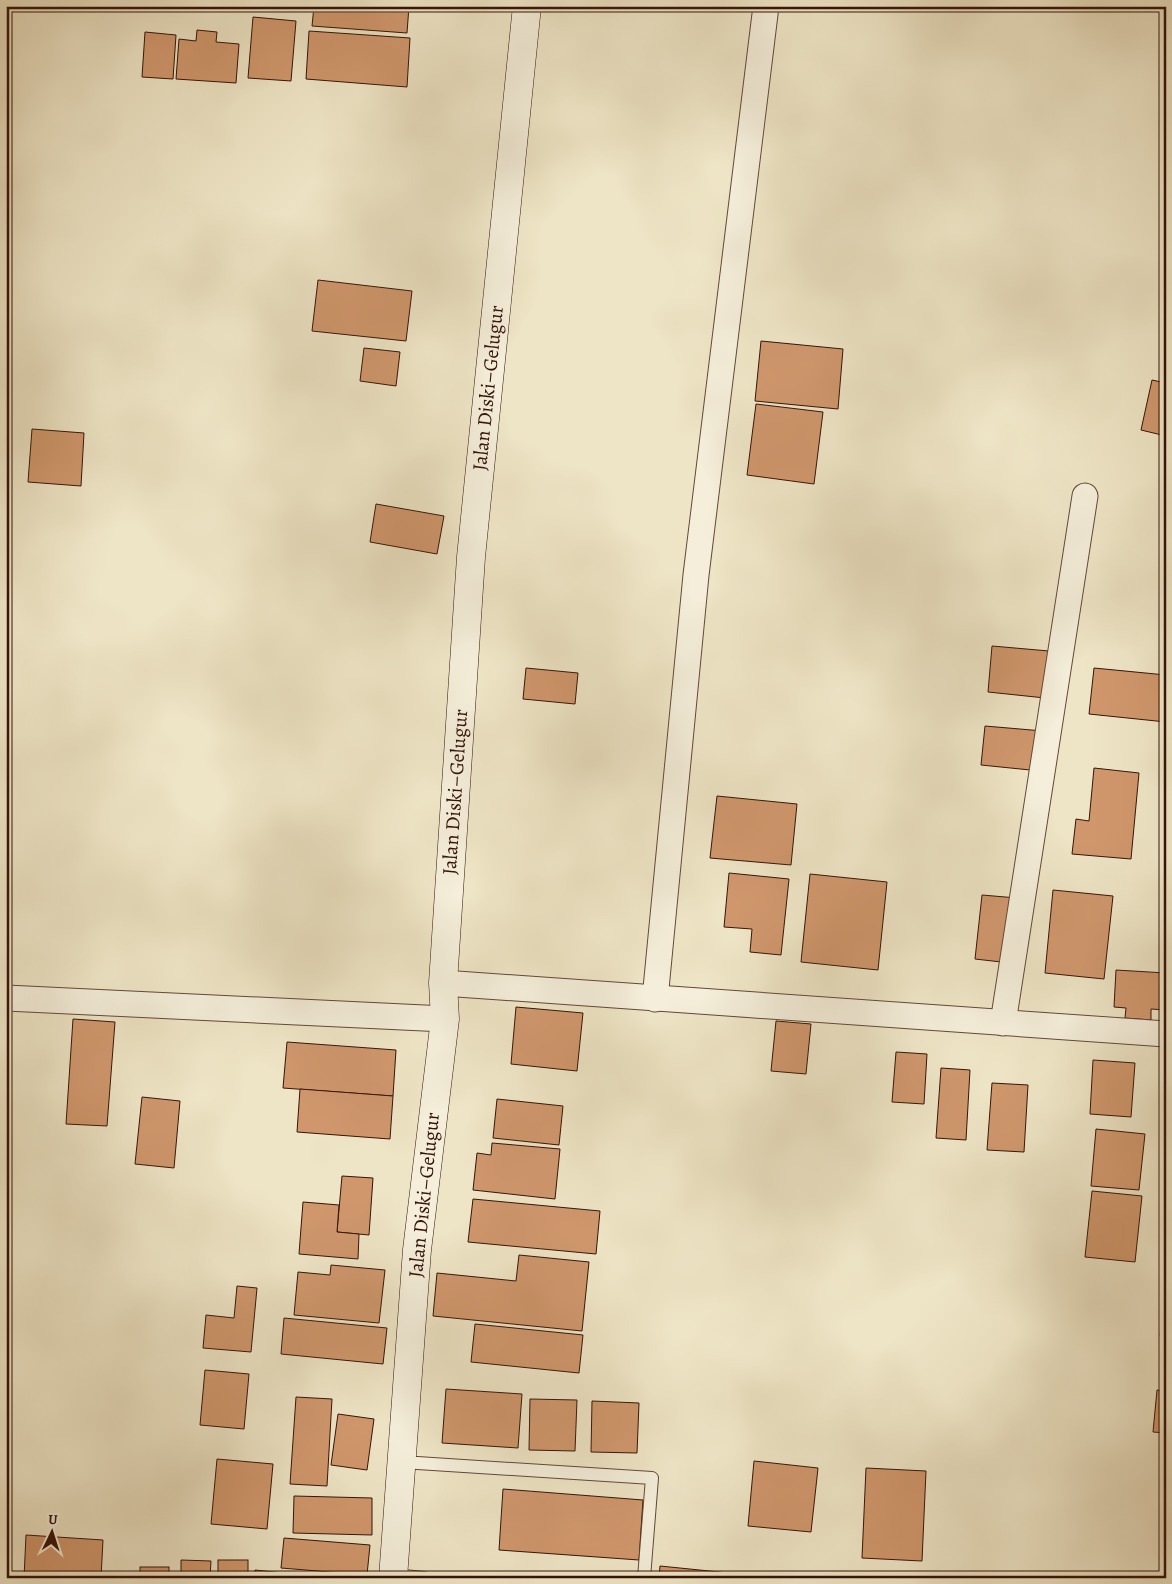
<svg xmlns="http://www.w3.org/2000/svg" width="1172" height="1584" font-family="Alegreya,serif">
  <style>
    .building { fill: #d0976d; stroke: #341409 }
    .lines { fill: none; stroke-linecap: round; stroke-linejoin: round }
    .service-casing { stroke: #624838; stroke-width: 14 }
    .minor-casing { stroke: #624838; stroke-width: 27 }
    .secondary-casing { stroke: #341409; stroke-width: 29 }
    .service { stroke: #f4eeda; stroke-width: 12 }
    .minor { stroke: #f4eeda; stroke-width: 25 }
    .secondary { stroke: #f4eeda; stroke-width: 28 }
    .labels { text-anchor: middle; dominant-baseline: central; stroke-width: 4; stroke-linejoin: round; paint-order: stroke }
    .street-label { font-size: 20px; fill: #341409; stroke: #f4eeda }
  </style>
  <rect width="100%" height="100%" fill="#eee5c6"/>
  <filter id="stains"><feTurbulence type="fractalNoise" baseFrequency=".004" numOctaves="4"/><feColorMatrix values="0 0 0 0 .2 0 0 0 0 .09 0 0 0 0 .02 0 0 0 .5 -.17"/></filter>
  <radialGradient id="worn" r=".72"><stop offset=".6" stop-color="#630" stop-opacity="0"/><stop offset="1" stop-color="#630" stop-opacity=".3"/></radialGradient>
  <g class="building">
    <polygon points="314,6 409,6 407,33 312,26"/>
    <polygon points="253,17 296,21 291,81 248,78"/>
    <polygon points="197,30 217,32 216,42 239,44 236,83 176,79 179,39 196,41"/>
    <polygon points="309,31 410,38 407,87 306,79"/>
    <polygon points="145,32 176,35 173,79 142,77"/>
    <polygon points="318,280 412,291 406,341 312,331"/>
    <polygon points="761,341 843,349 838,409 755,401"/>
    <polygon points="364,348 400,352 396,386 360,381"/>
    <polygon points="1152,380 1166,383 1166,436 1141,430"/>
    <polygon points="756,404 823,412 814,484 747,475"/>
    <polygon points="32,429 84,433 81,486 28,482"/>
    <polygon points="376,504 444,516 437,554 370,542"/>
    <polygon points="992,646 1049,651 1045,698 988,692"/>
    <polygon points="526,668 578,673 575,704 523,699"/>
    <polygon points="1094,668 1166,675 1166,722 1089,714"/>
    <polygon points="985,726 1043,731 1040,771 981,765"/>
    <polygon points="1094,768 1139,773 1131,859 1072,854 1076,819 1089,821"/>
    <polygon points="717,796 797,804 791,865 710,858"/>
    <polygon points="729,873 789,879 781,955 750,952 752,929 724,927"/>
    <polygon points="810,874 887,882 878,970 801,962"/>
    <polygon points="1053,890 1113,896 1104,979 1045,973"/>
    <polygon points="982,895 1017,898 1010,963 975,959"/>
    <polygon points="1116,970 1166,973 1166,1010 1151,1009 1151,1020 1125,1018 1126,1008 1114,1007"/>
    <polygon points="516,1007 583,1013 577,1071 511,1064"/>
    <polygon points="73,1019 115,1022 107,1126 66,1124"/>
    <polygon points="776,1021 811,1024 806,1074 771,1071"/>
    <polygon points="287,1042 396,1050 393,1096 283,1088"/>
    <polygon points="896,1052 927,1054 924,1104 892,1102"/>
    <polygon points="1093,1060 1135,1063 1131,1117 1090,1114"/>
    <polygon points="941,1068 970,1070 966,1140 936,1138"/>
    <polygon points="992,1083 1028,1085 1024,1152 987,1150"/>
    <polygon points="300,1089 393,1096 390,1139 297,1132"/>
    <polygon points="142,1097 180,1101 174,1168 135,1164"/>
    <polygon points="497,1099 563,1106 559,1145 493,1138"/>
    <polygon points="1096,1129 1145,1134 1139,1190 1091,1186"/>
    <polygon points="492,1143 560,1149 555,1199 473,1190 477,1153 491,1155"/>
    <polygon points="342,1176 373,1178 369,1235 337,1232"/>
    <polygon points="1092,1191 1142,1196 1135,1262 1085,1257"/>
    <polygon points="473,1199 600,1211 596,1254 468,1242"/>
    <polygon points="303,1202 339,1205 337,1232 359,1234 358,1259 299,1254"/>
    <polygon points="519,1255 589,1262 582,1331 433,1316 437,1273 516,1281"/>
    <polygon points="331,1265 385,1270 379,1323 294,1315 298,1272 330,1275"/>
    <polygon points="237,1286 257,1288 251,1352 203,1348 206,1315 234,1318"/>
    <polygon points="1163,1302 1166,1302 1166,1336 1160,1336"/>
    <polygon points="284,1318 387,1328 383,1364 281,1354"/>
    <polygon points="475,1324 583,1335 579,1373 471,1362"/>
    <polygon points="205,1370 249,1374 244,1429 200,1425"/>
    <polygon points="446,1389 522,1394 518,1448 442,1443"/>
    <polygon points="1157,1390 1166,1391 1166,1433 1153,1432"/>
    <polygon points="296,1397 332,1399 327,1486 290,1484"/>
    <polygon points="530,1399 577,1400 575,1451 529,1450"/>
    <polygon points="592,1401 639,1403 637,1453 591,1452"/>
    <polygon points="338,1414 374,1419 367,1470 331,1465"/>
    <polygon points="217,1459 273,1464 267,1529 211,1524"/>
    <polygon points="754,1461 818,1468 811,1532 748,1526"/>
    <polygon points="866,1468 926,1471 922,1561 862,1558"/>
    <polygon points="503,1489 643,1500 639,1560 499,1550"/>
    <polygon points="294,1496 372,1498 372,1535 293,1533"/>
    <polygon points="26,1535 103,1540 101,1578 24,1578"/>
    <polygon points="284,1538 370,1545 367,1575 281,1568"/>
    <polygon points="181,1560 211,1561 210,1578 181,1578"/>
    <rect x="218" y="1560" width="30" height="18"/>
    <polygon points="660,1566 749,1575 749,1578 659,1578"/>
    <rect x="140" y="1567" width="29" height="11"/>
    <polygon points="255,1570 331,1578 254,1578"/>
  </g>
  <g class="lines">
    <g class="service-casing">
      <g id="service">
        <polyline points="402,1462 652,1478 644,1578"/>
        <polyline points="393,1575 424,1578"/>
      </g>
    </g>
    <g class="minor-casing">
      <g id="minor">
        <polyline points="443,983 1166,1034"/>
        <polyline points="6,998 445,1019"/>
        <polyline points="655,999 696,575 766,6"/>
        <polyline points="1003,1023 1085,496"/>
      </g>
    </g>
    <g class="secondary-casing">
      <polyline id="secondary" points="393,1578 417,1250 445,1019 443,983 471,557 527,6"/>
    </g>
    <use href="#service" class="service"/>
    <use href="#minor" class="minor"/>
    <use href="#secondary" class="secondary"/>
  </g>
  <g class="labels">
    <g class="street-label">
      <text transform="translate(488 388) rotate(-84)">Jalan Diski–Gelugur</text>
      <text transform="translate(455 792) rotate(-86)">Jalan Diski–Gelugur</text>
      <text transform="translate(424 1195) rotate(-84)">Jalan Diski–Gelugur</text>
    </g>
  </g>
  <rect width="1172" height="1584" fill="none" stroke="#eee5c6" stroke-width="25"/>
  <rect x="8" y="8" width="1157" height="1569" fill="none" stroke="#341409" stroke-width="2.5"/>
  <rect x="12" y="12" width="1147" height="1559" fill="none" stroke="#341409"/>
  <g transform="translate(52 1532) rotate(4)" stroke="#f4eeda" stroke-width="4" paint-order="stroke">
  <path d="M0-4L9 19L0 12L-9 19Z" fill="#341409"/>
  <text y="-8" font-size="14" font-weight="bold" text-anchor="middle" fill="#341409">U</text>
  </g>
  <rect width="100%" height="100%" filter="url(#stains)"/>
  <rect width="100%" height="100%" fill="url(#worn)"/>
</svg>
